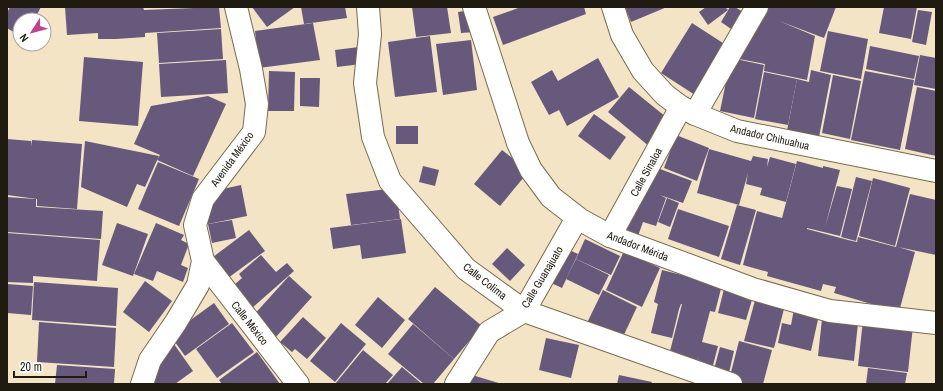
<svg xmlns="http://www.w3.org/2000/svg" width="943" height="391" font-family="'Archivo Narrow',sans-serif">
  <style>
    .building { fill: #67597c }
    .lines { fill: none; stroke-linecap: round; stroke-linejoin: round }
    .minor-casing { stroke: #786b50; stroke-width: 24 }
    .minor { stroke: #fff; stroke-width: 22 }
    .labels { text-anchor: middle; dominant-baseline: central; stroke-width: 4; stroke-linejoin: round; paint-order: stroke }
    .street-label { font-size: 11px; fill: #201b10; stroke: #fff }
  </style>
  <rect width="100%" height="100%" fill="#f3e4c6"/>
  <g class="building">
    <polygon points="10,7 41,7 34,20 20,20 20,36 7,28 7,13"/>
    <polygon points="65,7 114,7 114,17 114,7 143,7 144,10 219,7 221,28 145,33 145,37 116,39 98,39 98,33 67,35"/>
    <polygon points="252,7 295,7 267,27"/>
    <polygon points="301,7 345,7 347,18 304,24"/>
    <polygon points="412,7 447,7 451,33 416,37"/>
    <polygon points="521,7 584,7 586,14 503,45 493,17"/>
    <polygon points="625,7 667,7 631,22"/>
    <polygon points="706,7 725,7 728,10 708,25 699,12"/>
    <polygon points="730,7 735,7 748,15 737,33 721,22"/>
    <polygon points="766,7 836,7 824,38 779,21 815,36 807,80 764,71 765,64 734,58"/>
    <polygon points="884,7 917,7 911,39 879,33"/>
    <polygon points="472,10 475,32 461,33 458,12"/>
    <polygon points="918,10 932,12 926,45 912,42"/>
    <polygon points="313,23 320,60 259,68 255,31"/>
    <polygon points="692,23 726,45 695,95 661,73"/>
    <polygon points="221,29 223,59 159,63 157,33"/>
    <polygon points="828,31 868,39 861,79 820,71"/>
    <polygon points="430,36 437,92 395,97 388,42"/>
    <polygon points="471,40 477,90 443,95 436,44"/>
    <polygon points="870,46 919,56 914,79 866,69"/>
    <polygon points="359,47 361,64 337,67 335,50"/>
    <polygon points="920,55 936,58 936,89 914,85"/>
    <polygon points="84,57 143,62 138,126 79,121"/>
    <polygon points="598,58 619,97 567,126 559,110 549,115 531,82 552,70 558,81"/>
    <polygon points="731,58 764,65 754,118 720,111"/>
    <polygon points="226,60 228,93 161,97 159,64"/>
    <polygon points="811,70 831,75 819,137 786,136 797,79 809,82"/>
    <polygon points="269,71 295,72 294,111 268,111"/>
    <polygon points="865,71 914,80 900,150 851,140"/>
    <polygon points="764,72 797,79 788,125 755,119"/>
    <polygon points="833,75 861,81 850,139 822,133"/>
    <polygon points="300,78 320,78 319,107 300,106"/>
    <polygon points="629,87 671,121 650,147 608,112"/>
    <polygon points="917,87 936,91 936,156 905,149"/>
    <polygon points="208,96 226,104 193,176 157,160 160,155 134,144 151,106"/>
    <polygon points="594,114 626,137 610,160 578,136"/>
    <rect x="396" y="126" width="22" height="18"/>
    <polygon points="676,135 709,148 697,181 664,168"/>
    <polygon points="7,139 31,141 31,146 32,140 82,144 77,209 37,206 37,199 7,195"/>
    <polygon points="85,141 159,156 145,187 137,184 127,207 81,187"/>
    <polygon points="709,149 751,161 753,156 768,159 767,167 770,157 796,164 786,202 760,195 762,188 746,184 748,173 739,205 697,193"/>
    <polygon points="502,150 529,171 500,206 474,184"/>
    <polygon points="797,161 823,168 823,166 840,170 825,227 837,186 852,189 840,236 807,228 807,229 848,240 857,242 858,237 896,247 910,194 936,200 936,255 898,247 915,252 899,312 834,293 836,287 823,284 821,291 767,276 768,272 743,265 757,211 782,218"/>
    <polygon points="158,162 199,179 179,226 138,209"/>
    <polygon points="423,166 439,170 435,186 419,182"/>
    <polygon points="652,166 692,181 683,203 660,195 666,198 656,226 643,222 638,236 623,231"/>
    <polygon points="856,177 872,181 856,241 841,237"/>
    <polygon points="873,178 910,188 895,246 859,236"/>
    <polygon points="241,185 247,216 208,224 204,203 209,192"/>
    <polygon points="396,188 400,219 351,225 346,194"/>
    <polygon points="7,197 36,199 36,207 103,211 101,239 7,232"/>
    <polygon points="667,198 679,203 670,227 658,222"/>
    <polygon points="737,205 756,210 740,265 721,259"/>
    <polygon points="678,209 729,226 719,257 668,239"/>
    <polygon points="401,219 406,253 362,259 360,245 333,249 330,228"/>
    <polygon points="232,220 236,238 212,243 208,224"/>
    <polygon points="117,223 148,234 133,276 102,265"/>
    <polygon points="156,223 184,235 181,240 189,244 181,265 188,268 183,282 157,271 153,281 134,274"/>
    <polygon points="249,230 265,251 228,278 213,257"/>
    <polygon points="7,233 100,240 97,281 33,276 33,283 7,282"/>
    <polygon points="585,239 620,256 611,275 576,259"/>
    <polygon points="563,247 578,254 562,288 547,281"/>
    <polygon points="507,248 525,265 510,281 492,264"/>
    <polygon points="624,251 660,268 642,307 606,290"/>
    <polygon points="261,255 276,272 287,263 294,271 252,308 233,286 242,278 239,274"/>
    <polygon points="576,259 609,275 599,295 566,279"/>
    <polygon points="662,270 722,285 715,312 710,311 702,342 718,346 711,373 696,369 699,356 696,367 668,359 682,304 681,304 679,309 672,338 651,333 658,304 654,302"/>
    <polygon points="289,276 312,297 275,338 252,317"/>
    <polygon points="145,281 172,301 149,332 123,312"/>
    <polygon points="34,282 118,288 116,326 32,320"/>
    <polygon points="7,284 33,286 31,315 7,313"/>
    <polygon points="725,285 754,293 746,320 718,313"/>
    <polygon points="435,287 482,326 454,359 408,319"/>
    <polygon points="603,290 637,307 621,341 586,325"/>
    <polygon points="757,293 786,301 774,348 744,341"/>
    <polygon points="378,297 405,320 382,348 355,325"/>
    <polygon points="214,303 229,324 185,356 170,335"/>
    <polygon points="794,309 819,315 811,351 778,343 782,323 791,325"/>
    <polygon points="303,317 326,338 307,359 295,349 292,352 280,342"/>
    <polygon points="822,319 858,323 854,361 818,356"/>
    <polygon points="863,320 913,326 908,372 858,366"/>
    <polygon points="39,322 116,328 114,367 37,362"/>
    <polygon points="232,323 254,352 217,378 196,349"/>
    <polygon points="341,323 366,344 335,382 310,361"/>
    <polygon points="413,324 454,359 433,384 424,384 388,354"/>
    <polygon points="169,337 193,371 175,384 151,384"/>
    <polygon points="546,338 579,345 571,378 539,370"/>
    <polygon points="739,341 772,350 763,384 744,384 729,380"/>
    <polygon points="720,347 734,351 728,377 713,373"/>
    <polygon points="363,350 393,375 385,384 335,384"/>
    <polygon points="257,352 280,384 282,382 284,384 222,384 219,380"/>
    <polygon points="57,365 115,369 114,384 55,384"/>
    <polygon points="402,367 422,384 387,384"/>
    <polygon points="868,368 907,373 905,384 866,384"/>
    <polygon points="472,375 502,384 469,384"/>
    <polygon points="619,375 652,382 651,384 617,384"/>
  </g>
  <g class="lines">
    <g class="minor-casing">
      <g id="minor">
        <polyline points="368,7 370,34 365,83 373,137 390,181 466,269 524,311 731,384"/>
        <polyline points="474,7 518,143 531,170 551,197 578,218 577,218 610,236 753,289 830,311 936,323"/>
        <polyline points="613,7 622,35 643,71 665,95 681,107 695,114 737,131 936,171"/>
        <polyline points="695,114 757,7"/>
        <polyline points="610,236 681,107"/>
        <polyline points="203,261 298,384"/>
        <polyline points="142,384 150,360 176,322 198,285 203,261 195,225 203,199 254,132 257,104 251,69 236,7"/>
        <polyline points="456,384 489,332 524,311 577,218"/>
      </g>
    </g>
    <use href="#minor" class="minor"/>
  </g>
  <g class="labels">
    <g class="street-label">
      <text transform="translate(770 137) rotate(13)">Andador Chihuahua</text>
      <text transform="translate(232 159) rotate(-54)">Avenida México</text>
      <text transform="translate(646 172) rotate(-61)">Calle Sinaloa</text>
      <text transform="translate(638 246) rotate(21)">Andador Mérida</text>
      <text transform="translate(542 277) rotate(-59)">Calle Guanajuato</text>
      <text transform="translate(485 281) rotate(38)">Calle Colima</text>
      <text transform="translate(250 323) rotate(52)">Calle México</text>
    </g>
  </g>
  <rect width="943" height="391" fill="none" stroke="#201b10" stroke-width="16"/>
  <g transform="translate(32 32) rotate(234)"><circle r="19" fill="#ffffff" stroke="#a6a49f"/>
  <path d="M0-3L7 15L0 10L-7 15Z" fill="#c04392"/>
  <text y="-6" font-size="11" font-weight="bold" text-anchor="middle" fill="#201b10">N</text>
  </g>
  <path d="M14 371v6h72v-6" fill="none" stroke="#201b10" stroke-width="2"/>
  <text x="20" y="371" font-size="12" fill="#201b10" stroke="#ffffff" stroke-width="3" paint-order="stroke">20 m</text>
</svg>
